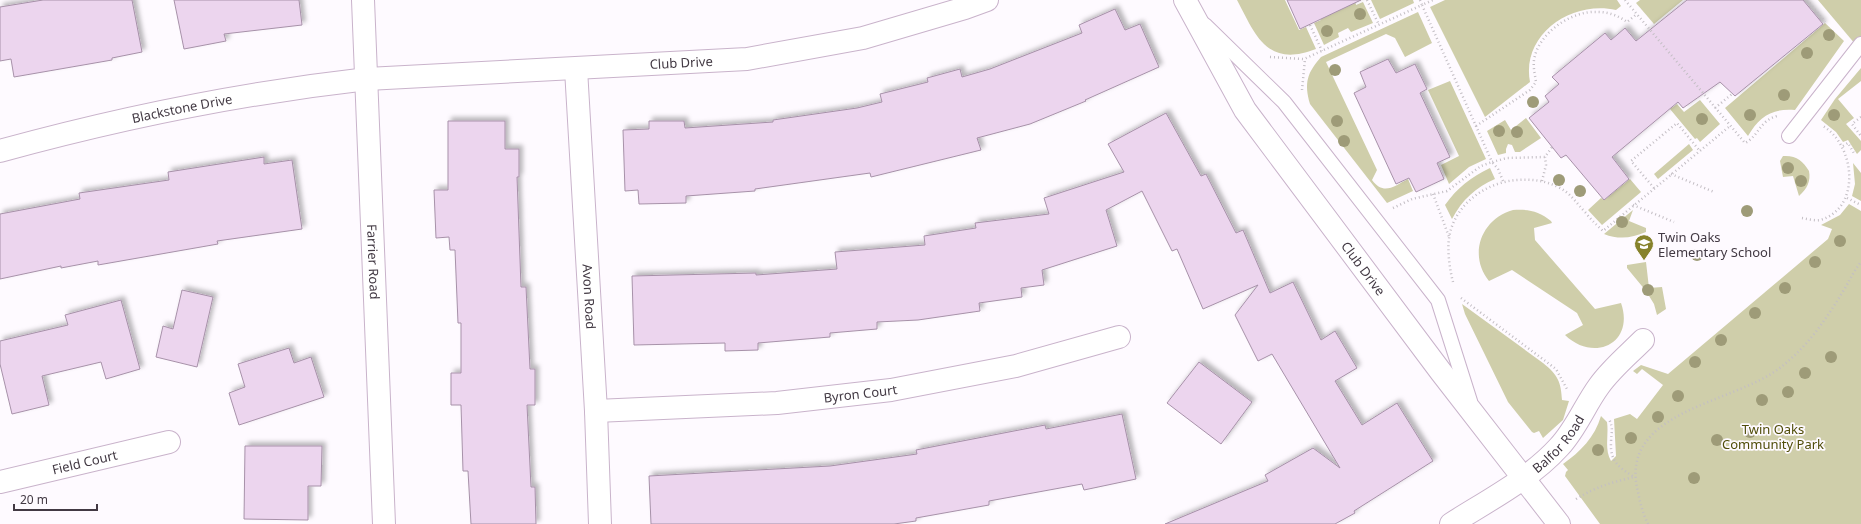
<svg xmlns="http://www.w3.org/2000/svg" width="1861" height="524" font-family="'Noto Sans',sans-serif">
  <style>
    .green { fill: #cfceaa }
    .building { fill: #ecd5ee; stroke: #a791a9; filter: url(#shadow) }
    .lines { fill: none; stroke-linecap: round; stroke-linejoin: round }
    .lane-casing { stroke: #c9b3cb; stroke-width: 16 }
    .street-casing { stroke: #c9b3cb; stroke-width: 24 }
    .secondary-casing { stroke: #c9b3cb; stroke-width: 24 }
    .path { stroke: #c3bec4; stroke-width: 2.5; stroke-dasharray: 1 3; stroke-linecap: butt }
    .lane { stroke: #fff; stroke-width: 14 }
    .street { stroke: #fff; stroke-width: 22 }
    .secondary { stroke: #fff; stroke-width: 22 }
    .tree { fill: #9e9b78 }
    .labels { text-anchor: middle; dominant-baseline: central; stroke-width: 3.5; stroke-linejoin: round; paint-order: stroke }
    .street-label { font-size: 13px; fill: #423943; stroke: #fefaff }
    .poi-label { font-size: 13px; fill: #423943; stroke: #fefaff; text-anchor: start }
    .park-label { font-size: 13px; fill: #504d09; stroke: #fefaff }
  </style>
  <defs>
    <filter id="shadow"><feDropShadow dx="3.5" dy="-3.5" stdDeviation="2" flood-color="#0004"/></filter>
  </defs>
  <rect width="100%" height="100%" fill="#fefaff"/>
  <g class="green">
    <path d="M1237 0H1285L1299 30 1306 27 1316 49C1267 68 1256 36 1237 0Z"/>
    <polygon points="1348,0 1355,0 1356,5 1363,2 1373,23 1351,32 1348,28 1338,33 1339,37 1324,45 1314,23 1321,20 1318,14"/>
    <polygon points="1371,0 1413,0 1414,3 1380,19"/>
    <path d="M1445 0H1617L1621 6 1616 10C1571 0 1521 35 1530 82L1485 117 1430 7Z"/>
    <polygon points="1640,0 1683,0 1654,24 1636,3"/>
    <polygon points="1818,0 1861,0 1861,51"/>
    <path d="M1418 12 1432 43 1405 57 1395 38 1386 34 1326 62 1377 170 1372 180C1384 196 1394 186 1408 179L1413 191 1387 203 1310 104C1304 83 1307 73 1321 57Z"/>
    <path d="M1825 23 1844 41 1795 110C1772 108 1759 117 1748 136L1725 108Z"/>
    <polygon points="1861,68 1861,81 1838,99 1854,118 1846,124 1861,141 1861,150 1857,154 1848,140 1843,142 1836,132 1821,120 1835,99"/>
    <polygon points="1450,81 1486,159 1469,167 1449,184 1441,165 1459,156 1428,90"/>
    <polygon points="1700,100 1720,124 1700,142 1697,138 1695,139 1670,109 1677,104 1684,112"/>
    <polygon points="1526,118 1541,138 1520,152 1515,152 1512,145 1508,144 1506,149 1506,153 1498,155 1487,131 1505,120 1511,130"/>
    <polygon points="1689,144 1693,150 1658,179 1654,174"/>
    <path d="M1783 156C1796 155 1803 161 1809 171 1811 181 1807 189 1799 196L1793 176 1783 177 1780 161Z"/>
    <polygon points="1853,163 1861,173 1861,201 1852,196 1855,184"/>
    <path d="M1490 168 1495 179C1476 187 1462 200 1452 219L1445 205C1457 188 1471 177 1490 168Z"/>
    <polygon points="1630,179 1641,192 1602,225 1588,210 1601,198 1604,200"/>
    <path d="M1849 204 1861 211V524H1600L1565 476 1566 472 1568 470 1563 464C1580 452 1595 437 1601 416L1607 422C1609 435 1604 449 1611 461L1616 456 1614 419 1630 414 1637 419 1663 385 1642 369 1637 374 1633 371 1641 365 1668 374 1828 239 1832 229 1821 225 1840 215Z"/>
    <path d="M1513 210C1528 209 1539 211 1551 221L1552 223 1534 228 1535 240 1595 309 1621 303C1635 343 1594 363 1565 335L1583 325 1577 313 1512 270 1489 281C1468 255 1481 219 1513 210Z"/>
    <path d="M1633 210 1629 221 1646 228V232C1632 238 1619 240 1604 234Z"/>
    <polygon points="1646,262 1649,288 1662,287 1666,309 1657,315 1654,304 1646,291 1627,268 1627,265"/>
    <path d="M1462 304 1543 363C1558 375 1561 382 1562 400L1569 401 1563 420 1543 438 1539 431 1534 433 1532 432 1508 402 1465 314Z"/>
  </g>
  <g class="building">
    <polygon points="43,0 132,0 142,52 112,58 112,60 14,77 11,59 0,61 0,7"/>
    <polygon points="174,0 299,0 302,25 224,34 226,41 184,49"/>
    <polygon points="1287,0 1361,0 1300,29"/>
    <polygon points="1687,0 1803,0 1823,24 1735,96 1720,82 1683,108 1678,102 1612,157 1629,179 1604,200 1566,155 1561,158 1529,118 1549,102 1545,96 1559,84 1552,77 1605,33 1611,40 1625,28 1636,41"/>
    <polygon points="1115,9 1125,30 1140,24 1159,67 1085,100 1086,101 1030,124 977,138 981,150 871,177 870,173 755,189 755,191 686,196 686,203 639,204 638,190 625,191 623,130 649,129 649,121 684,121 685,128 773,122 773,120 857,108 882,102 880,94 928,82 927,78 960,69 962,77 990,69 1082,33 1079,25"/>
    <polygon points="1388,59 1396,73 1415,64 1427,89 1420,93 1450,157 1437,163 1444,179 1416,192 1409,178 1396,184 1354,93 1366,87 1360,72"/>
    <polygon points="1166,113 1201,176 1206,174 1236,233 1243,230 1270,293 1293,282 1321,340 1335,331 1357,368 1335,381 1362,425 1397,403 1433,461 1354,511 1355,513 1335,524 1165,524 1268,481 1265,475 1313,448 1340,468 1272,354 1258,361 1235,315 1258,285 1203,309 1177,249 1172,251 1142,191 1106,210 1117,246 1042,270 1044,285 1021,288 1022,297 979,303 980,311 918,320 877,322 877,329 830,333 830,337 758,343 758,350 725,351 725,343 634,345 632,276 756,273 756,275 837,269 835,252 925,245 924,236 976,228 975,223 1049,214 1044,198 1124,172 1108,144"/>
    <polygon points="448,121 505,121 505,149 519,149 519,177 517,177 521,287 526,287 530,369 535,369 535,405 527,405 531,487 535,487 536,524 471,524 468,471 463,471 461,405 451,405 451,373 461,373 461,323 458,323 455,250 450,250 449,237 436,238 434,190 448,190"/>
    <polygon points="264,157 264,164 292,160 302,229 217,241 218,244 98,265 98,261 61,268 61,266 0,279 0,214 80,199 79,193 169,180 168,172"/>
    <polygon points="182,290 213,297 197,367 156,357 163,326 173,329"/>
    <polygon points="121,300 140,369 106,379 101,362 42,376 49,405 12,414 0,364 0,341 68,325 65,315"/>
    <polygon points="289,348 294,363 311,357 324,397 239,425 229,393 245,387 238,364"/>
    <polygon points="1199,362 1252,402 1221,444 1167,403"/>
    <polygon points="1122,414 1136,479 1084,490 1082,484 989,501 989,505 916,518 916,521 894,524 651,524 649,476 830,466 917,454 916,450 1045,425 1046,429"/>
    <polygon points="245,446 322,446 321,486 308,486 308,520 244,519"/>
  </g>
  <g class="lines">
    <g class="lane-casing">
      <g id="lane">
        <polyline points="1205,25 1284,102 1438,300 1470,401"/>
        <polyline points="1789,136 1861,44"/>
      </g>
    </g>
    <g class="street-casing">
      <g id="street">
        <path id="s1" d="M1185 0 1245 110 1441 372 1559 524"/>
        <path id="s2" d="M576 69 596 411 600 524"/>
        <path id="s3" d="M0 151C120 118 243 93 367 79L747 59 863 38 965 8 987 0"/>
        <path id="s4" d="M596 411 777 403 891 390 1016 366 1119 337"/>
        <path id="s5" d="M0 482 169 442"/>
        <path id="s6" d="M1451 524C1487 501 1530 479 1559 447 1576 429 1585 405 1599 386 1611 369 1628 355 1643 340"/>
      </g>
    </g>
    <g class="secondary-casing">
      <g id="secondary">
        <path id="s7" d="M363 0 384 524"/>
      </g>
    </g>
    <g class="path">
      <polyline points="1367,0 1379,25"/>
      <polyline points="1420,0 1422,5 1433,0"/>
      <path d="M1625 0 1745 143C1759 136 1759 121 1777 116"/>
      <polyline points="1807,0 1825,22"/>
      <polyline points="1310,25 1322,51"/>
      <polyline points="1270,57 1304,59 1422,5 1492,162 1507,158 1545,157 1552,147"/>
      <polyline points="1302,90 1305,59"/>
      <polyline points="1715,108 1732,94"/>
      <polyline points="1861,117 1852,124 1861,136"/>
      <path d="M1476 126 1530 90 1536 82C1535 75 1533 67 1534 60 1538 33 1572 10 1598 12 1609 12 1619 16 1627 22L1637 14"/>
      <polyline points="1843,146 1848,143 1855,155"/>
      <polyline points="1671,174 1714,192"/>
      <polyline points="1542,181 1546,165 1545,157"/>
      <polyline points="1654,188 1631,161 1677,123 1699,150"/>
      <polyline points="1433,194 1449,237"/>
      <polyline points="1847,198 1861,205"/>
      <polyline points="1633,205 1674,222"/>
      <polyline points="1393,208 1412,199 1447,191 1481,166 1492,162 1498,169 1503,181"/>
      <path d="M1802 218C1808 219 1815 221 1820 220 1861 209 1856 146 1823 126"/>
      <path d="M1453 282C1450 271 1447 250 1449 239 1453 206 1484 183 1516 180 1531 179 1544 180 1558 187 1571 193 1576 203 1586 213 1591 220 1597 225 1603 231L1730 126"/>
      <polyline points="1461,298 1556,369 1567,389"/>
      <path d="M1576 499C1598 486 1610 483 1634 477 1620 468 1610 462 1611 443 1611 432 1614 430 1609 419"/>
      <path d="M1648 524C1643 514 1640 503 1638 492 1617 410 1735 404 1781 367 1807 347 1825 321 1842 293 1849 282 1853 272 1861 262"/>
    </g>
    <use href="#lane" class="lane"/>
    <use href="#street" class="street"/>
    <use href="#secondary" class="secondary"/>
  </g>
  <g class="tree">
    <circle cx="1360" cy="14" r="6"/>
    <circle cx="1327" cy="31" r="6"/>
    <circle cx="1829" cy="35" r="6"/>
    <circle cx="1807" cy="53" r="6"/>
    <circle cx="1335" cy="70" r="6"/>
    <circle cx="1784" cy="95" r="6"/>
    <circle cx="1533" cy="102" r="6"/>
    <circle cx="1750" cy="115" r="6"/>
    <circle cx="1834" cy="115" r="6"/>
    <circle cx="1702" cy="119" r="6"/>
    <circle cx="1337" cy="121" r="6"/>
    <circle cx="1499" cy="131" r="6"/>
    <circle cx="1517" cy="132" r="6"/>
    <circle cx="1344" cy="141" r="6"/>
    <circle cx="1788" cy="168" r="6"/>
    <circle cx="1559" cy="180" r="6"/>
    <circle cx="1801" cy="181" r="6"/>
    <circle cx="1580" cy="191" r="6"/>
    <circle cx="1747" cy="211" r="6"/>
    <circle cx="1622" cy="222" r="6"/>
    <circle cx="1840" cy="241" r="6"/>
    <circle cx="1697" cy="255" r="6"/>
    <circle cx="1815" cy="262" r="6"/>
    <circle cx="1785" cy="288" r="6"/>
    <circle cx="1648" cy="290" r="6"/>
    <circle cx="1755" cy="313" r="6"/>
    <circle cx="1721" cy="340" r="6"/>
    <circle cx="1831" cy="357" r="6"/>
    <circle cx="1695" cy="362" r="6"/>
    <circle cx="1805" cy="373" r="6"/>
    <circle cx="1788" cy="392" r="6"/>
    <circle cx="1678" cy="396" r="6"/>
    <circle cx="1762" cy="400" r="6"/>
    <circle cx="1658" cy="417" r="6"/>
    <circle cx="1750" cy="432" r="6"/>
    <circle cx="1631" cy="438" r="6"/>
    <circle cx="1717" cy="440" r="6"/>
    <circle cx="1598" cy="450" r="6"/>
    <circle cx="1694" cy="478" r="6"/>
  </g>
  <defs>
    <g id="school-pin" transform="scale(1)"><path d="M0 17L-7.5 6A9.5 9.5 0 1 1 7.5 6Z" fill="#86822b" stroke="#fefaff"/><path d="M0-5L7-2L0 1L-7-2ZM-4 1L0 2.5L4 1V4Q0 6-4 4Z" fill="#fff"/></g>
  </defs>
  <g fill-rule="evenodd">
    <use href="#school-pin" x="1644" y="244"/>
  </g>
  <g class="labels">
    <g class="street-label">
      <text stroke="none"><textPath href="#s3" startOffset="689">Club Drive</textPath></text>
      <text stroke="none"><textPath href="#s3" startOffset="187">Blackstone Drive</textPath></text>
      <text stroke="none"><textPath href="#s7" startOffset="262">Farrier Road</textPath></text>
      <text stroke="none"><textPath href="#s1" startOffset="323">Club Drive</textPath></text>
      <text stroke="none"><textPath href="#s2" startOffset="228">Avon Road</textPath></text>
      <text stroke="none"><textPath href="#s4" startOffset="265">Byron Court</textPath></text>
      <text stroke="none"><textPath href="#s6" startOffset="135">Balfor Road</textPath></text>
      <text stroke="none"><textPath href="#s5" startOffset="87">Field Court</textPath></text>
    </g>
    <g class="poi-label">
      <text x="1658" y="237">Twin Oaks<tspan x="1658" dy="15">Elementary School</tspan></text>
    </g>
    <g class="park-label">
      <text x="1773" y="429">Twin Oaks<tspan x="1773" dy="15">Community Park</tspan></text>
    </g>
  </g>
  <path d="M14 504v6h83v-6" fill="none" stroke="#423943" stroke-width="2"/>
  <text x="20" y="504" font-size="12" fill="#423943" stroke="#fefaff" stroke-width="3" paint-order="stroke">20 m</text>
</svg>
